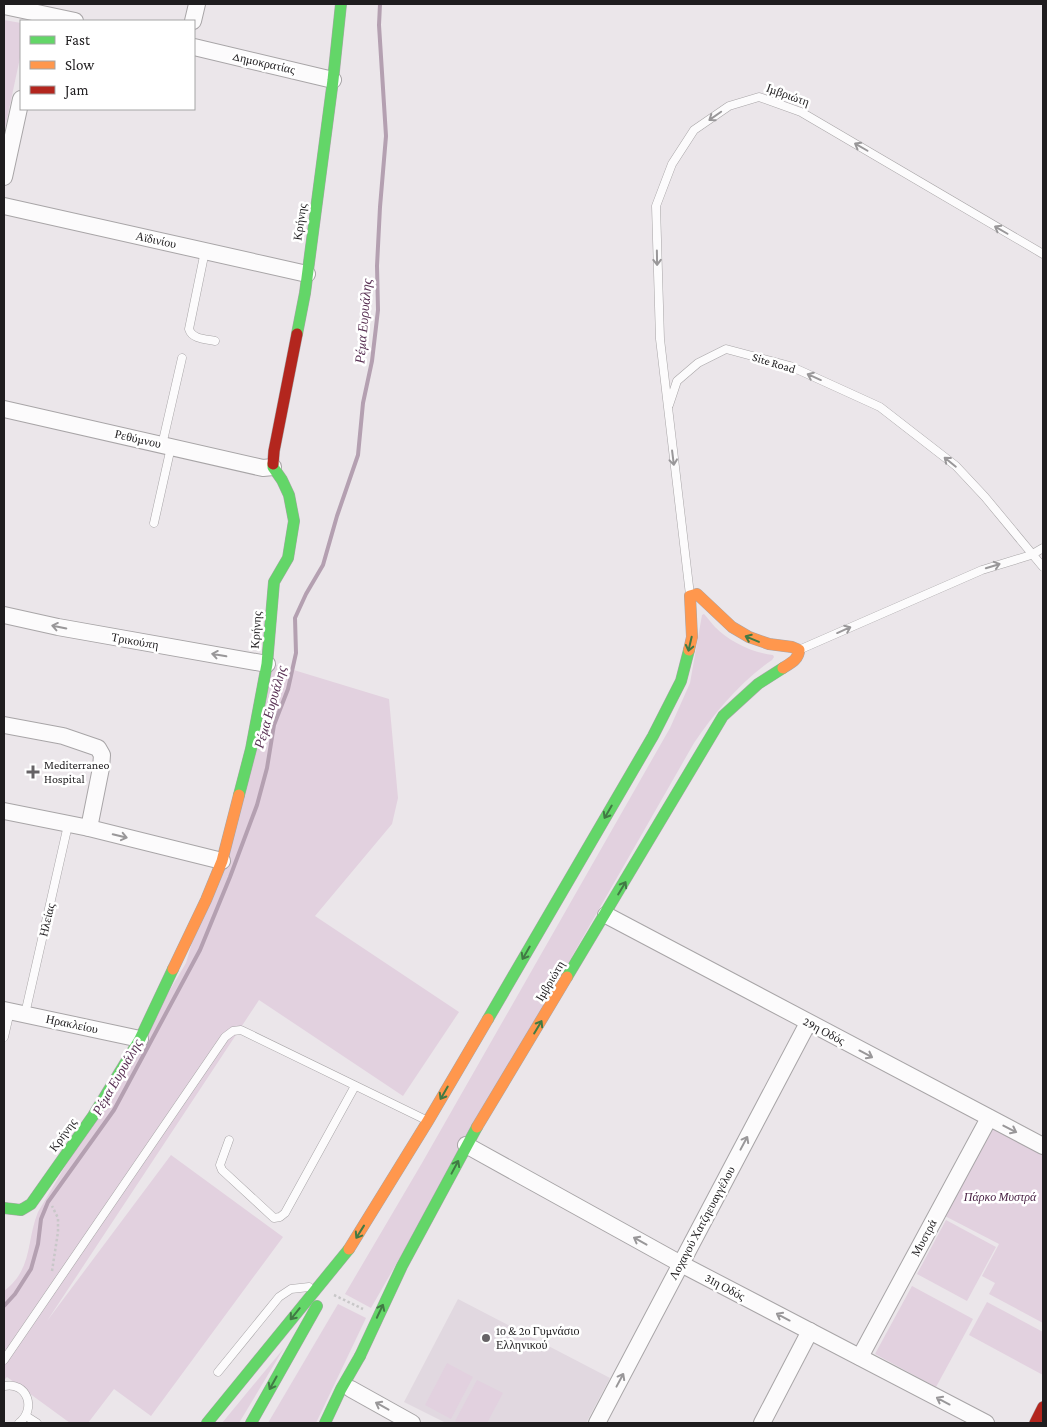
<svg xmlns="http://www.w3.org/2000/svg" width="1047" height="1427" font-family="'Crimson Pro',serif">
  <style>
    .built { fill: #e1d8e0 }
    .green { fill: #e2d1df }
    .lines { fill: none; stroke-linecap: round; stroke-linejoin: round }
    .stream { stroke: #b4a0b1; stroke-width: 4 }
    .lane-casing { stroke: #a8a5a7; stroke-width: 9 }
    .street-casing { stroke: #a8a5a7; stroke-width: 18 }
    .fast-casing { stroke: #a8a5a7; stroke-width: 12 }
    .slow-casing { stroke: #a8a5a7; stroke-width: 12 }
    .jam-casing { stroke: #a8a5a7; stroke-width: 12 }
    .path { stroke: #c8c7c8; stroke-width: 2.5; stroke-dasharray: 2.5 2.5; stroke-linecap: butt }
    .lane { stroke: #fcfbfc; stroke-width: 8 }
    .street { stroke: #fcfbfc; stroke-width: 16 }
    .fast { stroke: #63d668; stroke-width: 11 }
    .slow { stroke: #ff974d; stroke-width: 11 }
    .jam { stroke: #b3261e; stroke-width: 11 }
    .oneway { stroke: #999799 }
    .oneway2 { stroke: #417a44 }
    .poi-dot { fill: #666366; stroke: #fff; stroke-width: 2 }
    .labels { text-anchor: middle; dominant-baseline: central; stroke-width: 5; stroke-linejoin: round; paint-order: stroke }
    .street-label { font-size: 12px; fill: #1f1d1f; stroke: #fff }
    .poi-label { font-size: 12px; fill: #1f1d1f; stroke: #fff; text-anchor: start }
    .park-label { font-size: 12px; font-style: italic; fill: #4a2345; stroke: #fff }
    .water-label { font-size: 14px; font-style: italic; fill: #583053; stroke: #fff }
  </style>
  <rect width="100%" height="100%" fill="#ebe6ea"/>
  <polygon class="built" points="458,1299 610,1378 586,1423 446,1423 404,1402"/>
  <g class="green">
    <polygon points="4,20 21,23 21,53 4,133"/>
    <path d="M704 614C708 618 711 623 715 627 729 641 752 653 773 655L774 657 772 660C742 680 714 713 694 743L371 1308 345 1294 422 1163 670 728 690 683 702 615Z"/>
    <path d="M274 664 389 699 398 798 392 824 315 916 459 1012 403 1096 259 1000 47 1321 171 1155 283 1237 151 1416 114 1389 88 1423H70L7 1377 4 1380V1291C33 1269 26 1242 38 1212L186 963Z"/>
    <polygon points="991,1125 1043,1153 1043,1323 989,1294 995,1283 982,1276 999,1244 943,1215"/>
    <polygon points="946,1220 996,1247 967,1301 917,1274"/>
    <polygon points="912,1286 973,1319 936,1387 875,1354"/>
    <polygon points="987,1302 1043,1332 1043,1375 969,1335"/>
    <polygon points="338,1304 366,1318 316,1423 268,1423"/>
    <polygon points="284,1348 239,1423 222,1423"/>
    <polygon points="447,1363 473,1377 451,1419 425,1405"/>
    <polygon points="477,1380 503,1393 487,1423 459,1423 455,1421"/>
  </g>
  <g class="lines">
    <polyline class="stream" points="4,1306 15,1294 31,1269 38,1244 41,1219 48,1202 114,1110 200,950 230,877 257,805 267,768 274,725 288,689 296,653 295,618 306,594 323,565 337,516 358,455 363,403 372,361 378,310 377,266 380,207 386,136 379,25 380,4"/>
    <g class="lane-casing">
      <g id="lane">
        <path d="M205 251 189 329C192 339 205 339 215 341"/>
        <polyline points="669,405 677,381 698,363 726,349 790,366 880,407 956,466 985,497 1043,567"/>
        <polyline points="162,445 182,358"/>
        <polyline points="154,523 171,447"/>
        <polyline points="690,595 660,339 656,206 672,164 694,130 729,106 759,97 801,112 1043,254"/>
        <polyline points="801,649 982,570 1031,555 1043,548"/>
        <polyline points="25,1014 68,825"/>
        <polyline points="4,1037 10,1011"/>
        <polyline points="229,1140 220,1165 222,1170 274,1218 280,1217 285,1213 355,1086"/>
        <polyline points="4,1360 225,1037 233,1031 241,1030 426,1120"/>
        <polyline points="218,1372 279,1297 291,1289 309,1287"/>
        <path d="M4 1386C27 1381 37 1409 19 1423"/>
        <polyline points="26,1416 37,1423"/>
      </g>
    </g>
    <g class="street-casing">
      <g id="street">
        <polyline points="4,6 75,21"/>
        <polyline points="193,21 197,4"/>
        <polyline points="194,47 333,80"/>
        <polyline points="4,177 21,99"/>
        <polyline points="4,206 307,274"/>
        <polyline points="4,409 263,468 273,467"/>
        <polyline points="4,615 58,627 267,664"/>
        <polyline points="4,725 63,736 98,748 102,755 101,768 89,828"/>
        <polyline points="4,811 89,828 222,861"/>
        <polyline points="606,915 1043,1146"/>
        <polyline points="4,1010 140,1039"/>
        <polyline points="466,1145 681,1264 986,1423"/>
        <polyline points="860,1357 989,1118"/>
        <polyline points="351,1389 412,1423"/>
        <polyline points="597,1423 808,1023"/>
        <polyline points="762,1423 810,1331"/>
      </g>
    </g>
    <g class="fast-casing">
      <g id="fast">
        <polyline points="297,334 305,293 333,80 341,4"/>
        <polyline points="239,795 251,749 267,664 274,582 288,558 294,521 289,495 282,480 273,467 273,464"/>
        <polyline points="567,977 723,716 758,684 783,668"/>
        <polyline points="488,1019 653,736 681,681 689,650"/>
        <polyline points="4,1208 21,1210 31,1204 93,1116 140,1039 173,969"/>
        <polyline points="360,1356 402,1266 477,1127"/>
        <polyline points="207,1423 349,1249"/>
        <polyline points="251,1423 317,1306"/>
        <polyline points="325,1423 341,1389 360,1356"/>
      </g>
    </g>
    <g class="slow-casing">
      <g id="slow">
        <path d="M689 650 692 637 690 596 697 594 732 627 749 637 769 644 792 647 799 650C799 659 791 663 783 668"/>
        <polyline points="173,969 206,900 222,861 239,795"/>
        <polyline points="477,1127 567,977"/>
        <polyline points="349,1249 428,1121 488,1019"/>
      </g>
    </g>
    <g class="jam-casing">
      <g id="jam">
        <polyline points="273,464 274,451 297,334"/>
        <polyline points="1035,1423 1043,1407"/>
      </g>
    </g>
    <g class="path">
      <polyline points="52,1271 58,1232 58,1218 52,1206"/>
      <polyline points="334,1295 363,1309"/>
    </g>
    <use href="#lane" class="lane"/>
    <use href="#street" class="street"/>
    <use href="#fast" class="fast"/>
    <use href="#slow" class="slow"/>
    <use href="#jam" class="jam"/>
  </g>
  <defs><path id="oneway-shaft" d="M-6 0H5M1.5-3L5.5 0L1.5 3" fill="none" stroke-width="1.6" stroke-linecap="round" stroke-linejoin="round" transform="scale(1.25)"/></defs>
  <g class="oneway">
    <use href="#oneway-shaft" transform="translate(715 116) rotate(145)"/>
    <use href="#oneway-shaft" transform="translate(861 147) rotate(-150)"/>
    <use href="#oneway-shaft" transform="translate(1001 230) rotate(-150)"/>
    <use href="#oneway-shaft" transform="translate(657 258) rotate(89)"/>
    <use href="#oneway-shaft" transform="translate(814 377) rotate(-156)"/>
    <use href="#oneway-shaft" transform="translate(673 458) rotate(83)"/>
    <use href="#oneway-shaft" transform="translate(950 462) rotate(-141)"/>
    <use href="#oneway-shaft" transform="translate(993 566) rotate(-17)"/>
    <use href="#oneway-shaft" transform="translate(59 627) rotate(-169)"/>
    <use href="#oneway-shaft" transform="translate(844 630) rotate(-24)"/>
    <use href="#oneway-shaft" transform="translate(219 655) rotate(-170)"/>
    <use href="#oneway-shaft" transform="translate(120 836) rotate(14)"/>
    <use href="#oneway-shaft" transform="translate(866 1054) rotate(28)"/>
    <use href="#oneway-shaft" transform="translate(1010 1129) rotate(27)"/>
    <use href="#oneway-shaft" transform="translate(744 1143) rotate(-62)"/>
    <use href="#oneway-shaft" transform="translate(640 1241) rotate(-151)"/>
    <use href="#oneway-shaft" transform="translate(783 1317) rotate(-152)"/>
    <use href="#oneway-shaft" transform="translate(620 1380) rotate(-62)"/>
    <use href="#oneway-shaft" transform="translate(943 1401) rotate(-152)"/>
    <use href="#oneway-shaft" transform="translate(382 1406) rotate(-151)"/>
  </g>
  <g class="oneway2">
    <use href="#oneway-shaft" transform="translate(752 639) rotate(-157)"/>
    <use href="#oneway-shaft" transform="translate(690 644) rotate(103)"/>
    <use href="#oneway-shaft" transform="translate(608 812) rotate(120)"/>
    <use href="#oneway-shaft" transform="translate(622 888) rotate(-59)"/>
    <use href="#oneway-shaft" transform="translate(526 953) rotate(120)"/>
    <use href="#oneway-shaft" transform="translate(538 1027) rotate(-59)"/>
    <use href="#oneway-shaft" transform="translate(444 1093) rotate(120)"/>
    <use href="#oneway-shaft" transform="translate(455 1167) rotate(-62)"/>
    <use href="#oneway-shaft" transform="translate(360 1232) rotate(122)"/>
    <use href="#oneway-shaft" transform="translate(380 1311) rotate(-65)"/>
    <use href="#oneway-shaft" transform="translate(295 1314) rotate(129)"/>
    <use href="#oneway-shaft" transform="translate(273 1383) rotate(119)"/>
  </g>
  <g class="poi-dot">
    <path d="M30.5 764.5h5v5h5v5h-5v5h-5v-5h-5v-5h5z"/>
    <circle cx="486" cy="1338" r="5"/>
  </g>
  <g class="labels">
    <g class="street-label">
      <text transform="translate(264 63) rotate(13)">Δημοκρατίας</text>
      <text transform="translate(788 95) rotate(20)">Ιμβριώτη</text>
      <text transform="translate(300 222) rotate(-82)">Κρήνης</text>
      <text transform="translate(156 240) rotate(12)">Αϊδινίου</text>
      <text transform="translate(774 363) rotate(17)">Site Road</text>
      <text transform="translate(138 439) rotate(13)">Ρεθύμνου</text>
      <text transform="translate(256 630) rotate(-86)">Κρήνης</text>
      <text transform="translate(135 641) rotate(10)">Τρικούπη</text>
      <text transform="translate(47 920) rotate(-77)">Ηλείας</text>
      <text transform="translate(550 981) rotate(-59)">Ιμβριώτη</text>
      <text transform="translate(72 1024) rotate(12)">Ηρακλείου</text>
      <text transform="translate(824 1031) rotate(28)">29η Οδός</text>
      <text transform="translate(63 1135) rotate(-54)">Κρήνης</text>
      <text transform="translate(702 1223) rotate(-62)">Λοχαγού Χατζηευαγγέλου</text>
      <text transform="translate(924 1238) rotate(-62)">Μυστρά</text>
      <text transform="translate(725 1287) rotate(28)">31η Οδός</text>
    </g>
    <g class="poi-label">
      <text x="44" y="765">Mediterraneo<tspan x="44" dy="14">Hospital</tspan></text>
      <text x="496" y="1331">1ο &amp; 2ο Γυμνάσιο<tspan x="496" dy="14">Ελληνικού</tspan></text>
    </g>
    <g class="park-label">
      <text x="1000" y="1197">Πάρκο Μυστρά</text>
    </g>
    <g class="water-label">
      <text transform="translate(363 321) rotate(-85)">Ρέμα Ευρυάλης</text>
      <text transform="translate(270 707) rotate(-74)">Ρέμα Ευρυάλης</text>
      <text transform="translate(117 1077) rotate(-60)">Ρέμα Ευρυάλης</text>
    </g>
  </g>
  <rect width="1047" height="1427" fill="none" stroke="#1f1d1f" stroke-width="10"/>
  <rect x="20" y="20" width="175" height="90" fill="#ffffff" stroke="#a5a5a5"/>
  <rect x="30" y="36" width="25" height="8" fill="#63d668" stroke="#a5a5a5"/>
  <text x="65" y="45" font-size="15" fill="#1f1d1f">Fast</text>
  <rect x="30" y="61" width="25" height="8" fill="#ff974d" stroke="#a5a5a5"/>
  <text x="65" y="70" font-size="15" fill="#1f1d1f">Slow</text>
  <rect x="30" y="86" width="25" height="8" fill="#b3261e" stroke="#a5a5a5"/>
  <text x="65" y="95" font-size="15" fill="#1f1d1f">Jam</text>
</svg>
